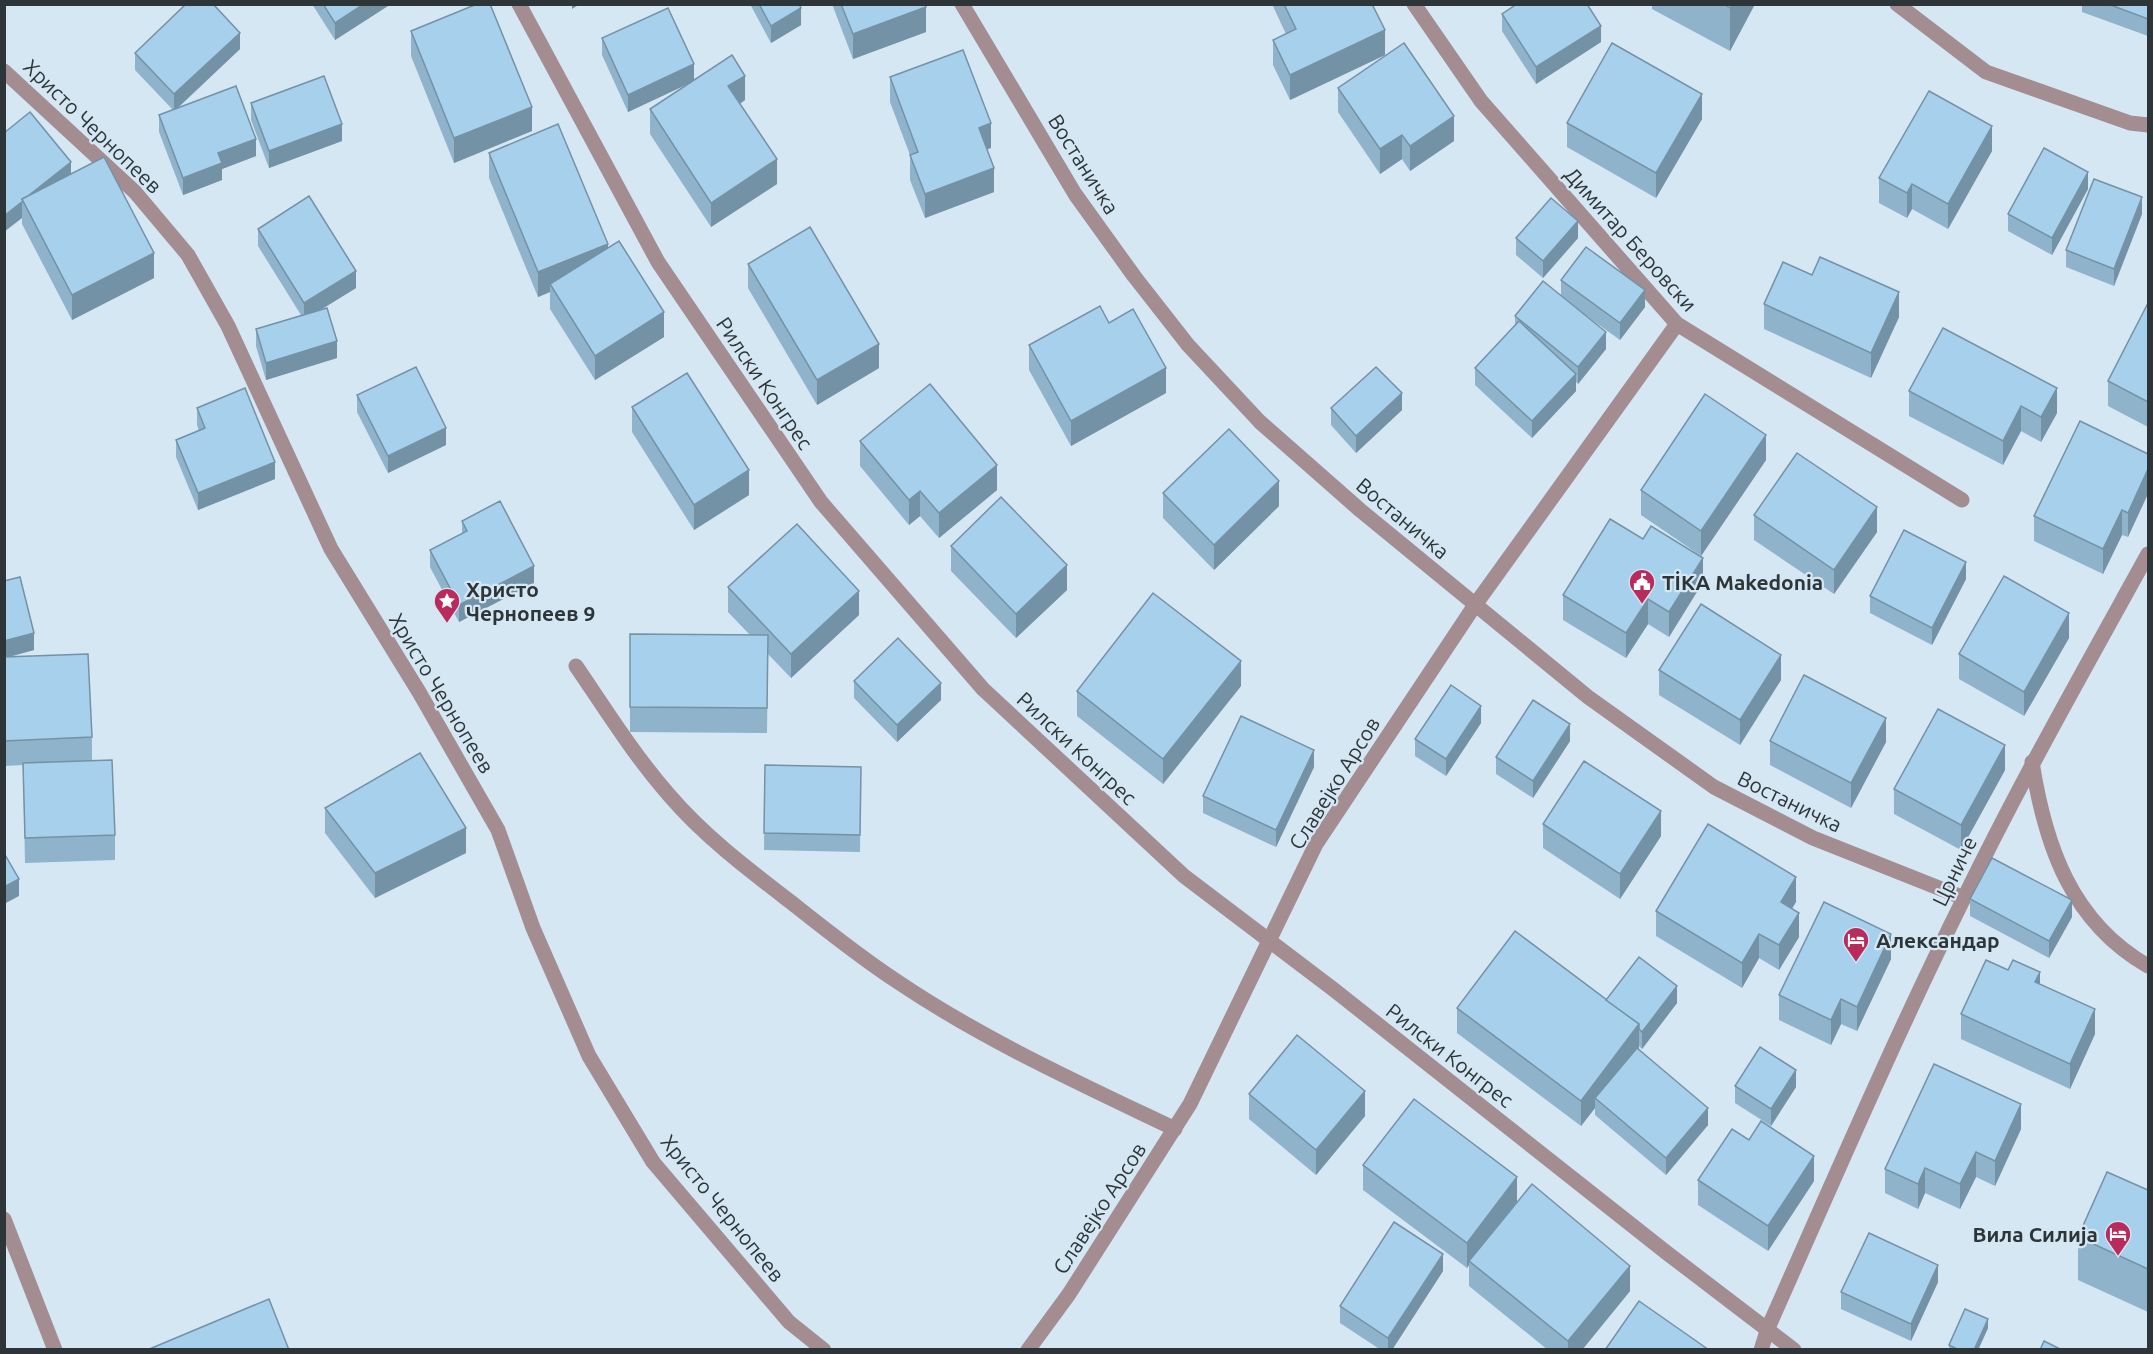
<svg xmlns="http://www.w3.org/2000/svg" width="2153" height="1354" font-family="Ubuntu,sans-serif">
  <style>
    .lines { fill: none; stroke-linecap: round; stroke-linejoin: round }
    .minor { stroke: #a38d91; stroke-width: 15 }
    .wall { fill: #8fb3cb }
    .shaded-wall { fill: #7492a5 }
    .building { fill: #a6d0ec; stroke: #7492a5; stroke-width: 1.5 }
    .labels { text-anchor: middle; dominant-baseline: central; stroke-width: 4.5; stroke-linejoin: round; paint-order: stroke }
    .street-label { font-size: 21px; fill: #2d3539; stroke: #d4e7f3 }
    .poi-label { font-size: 21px; font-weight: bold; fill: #2d3539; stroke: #d4e7f3; text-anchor: start }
  </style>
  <rect width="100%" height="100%" fill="#d4e7f3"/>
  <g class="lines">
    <g class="minor">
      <polyline points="519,4 658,262 821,502 983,689 1184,876 1333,989 1667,1253 1794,1350"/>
      <polyline points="962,4 1075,194 1134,276 1188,345 1260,422 1360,510 1588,697 1714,787 1813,838 1964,898"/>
      <polyline points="1414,4 1481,101 1677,324 1962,500"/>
      <polyline points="1897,4 1986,72 2130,123 2148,125"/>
      <polyline points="4,71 135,192 188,255 228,326 331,549 419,692 498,830 533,928 589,1056 653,1162 789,1322 824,1350"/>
      <path d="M576 666C606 710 634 755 669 795 705 837 749 870 792 903 826 930 861 958 898 982 984 1040 1081 1084 1175 1129"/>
      <path d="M2032 762C2045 845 2071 922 2148 966"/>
      <polyline points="4,1219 55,1350"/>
      <polyline points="1028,1350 1069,1294 1190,1104 1316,844 1475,605 1677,324"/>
      <path d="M1761 1350 1768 1328C1832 1184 1894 1039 1964 898 2021 781 2085 668 2148 554"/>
    </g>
  </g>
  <g class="wall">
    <polygon points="312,4 391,4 335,40"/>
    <polygon points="750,4 799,4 801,25 771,43"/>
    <polygon points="832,4 926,4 926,32 853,59"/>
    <polygon points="1272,4 1372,4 1385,55 1290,100 1273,65 1273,40 1286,34"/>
    <polygon points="1652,4 1755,4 1730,51 1652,9"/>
    <polygon points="2082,4 2148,4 2148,36 2082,12"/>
    <polygon points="1502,14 1601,42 1536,84 1502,31"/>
    <polygon points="411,31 532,131 454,163 411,56"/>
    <polygon points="602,38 694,80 745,100 740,104 777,184 711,227 650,134 650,109 688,84 628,112 602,55"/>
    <polygon points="240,49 178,108 256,156 222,169 222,180 183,195 159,132 159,115 173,110 135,70 135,53"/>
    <polygon points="890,77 991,148 987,149 994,192 925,218 910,180 910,155 890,102"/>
    <polygon points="1338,88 1454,141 1410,171 1402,159 1380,174 1338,112"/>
    <polygon points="251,103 342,141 269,168 251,120"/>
    <polygon points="1702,119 1656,198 1567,147 1567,123"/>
    <polygon points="4,133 71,175 154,278 72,320 22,224 22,218"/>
    <polygon points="1992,151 1948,229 1912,209 1907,218 1879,203 1879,178"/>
    <polygon points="489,153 608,248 664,337 595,380 550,309 550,292 538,297 489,178"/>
    <polygon points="2088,189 2052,255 2008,231 2008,214"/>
    <polygon points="2142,214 2114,286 2066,267 2066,250"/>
    <polygon points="258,229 356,288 322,309 337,358 266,380 256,346 256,329 301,315 258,246"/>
    <polygon points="1516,238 1578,238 1543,278 1516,255"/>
    <polygon points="748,264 879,368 817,405 748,288"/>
    <polygon points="1812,275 1899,317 1871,378 1764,329 1764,304"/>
    <polygon points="1561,280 1645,307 1620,340 1581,312 1606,349 1578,384 1576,382 1576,391 1532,438 1475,385 1475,368 1515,325 1515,316 1561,296"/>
    <polygon points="2148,303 2148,427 2108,406 2108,381"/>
    <polygon points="1109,323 1166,393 1071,446 1029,370 1029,345"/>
    <polygon points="2057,388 2057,413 2041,442 2021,431 2003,465 1909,416 1909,391"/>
    <polygon points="357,395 446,445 388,473 357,412"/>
    <polygon points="632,407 749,495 694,530 632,432"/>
    <polygon points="197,408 275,479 198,510 176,457 176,440 199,431 197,425"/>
    <polygon points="1331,408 1402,410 1356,453 1331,425"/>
    <polygon points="860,441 997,490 939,538 920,516 909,525 860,466"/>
    <polygon points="2148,454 2128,537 2122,535 2103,574 2034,541 2034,516"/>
    <polygon points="1766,460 1701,556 1641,515 1641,490"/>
    <polygon points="1163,493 1279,506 1214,570 1163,518"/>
    <polygon points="1754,515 1877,532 1834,594 1754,540"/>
    <polygon points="462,521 534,583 459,622 430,567 430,550 462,534"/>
    <polygon points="951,546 1067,590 1016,638 951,571"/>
    <polygon points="1966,579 1932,645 1870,613 1870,596"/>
    <polygon points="4,581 34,650 9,657 92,737 92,760 115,835 115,860 25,863 23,765 4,766"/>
    <polygon points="1703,582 1669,637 1648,624 1626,658 1563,620 1563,595"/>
    <polygon points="728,587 859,615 791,678 768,654 767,733 630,732 630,634 750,635 728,612"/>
    <polygon points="2069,638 2024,716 1959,679 1959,654"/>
    <polygon points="1659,670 1781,680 1740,745 1659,695"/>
    <polygon points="854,681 941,700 897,742 854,698"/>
    <polygon points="1241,686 1163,784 1077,716 1077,691"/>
    <polygon points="1481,723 1446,776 1415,756 1415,739"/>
    <polygon points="1570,741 1533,798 1496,774 1496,757"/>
    <polygon points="1770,741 1886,742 1851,808 1770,765"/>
    <polygon points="765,765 861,767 860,852 764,850"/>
    <polygon points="1314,767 1276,847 1203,813 1203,796"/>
    <polygon points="2005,770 1961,850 1894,814 1894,789"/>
    <polygon points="325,808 466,853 375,898 325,833"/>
    <polygon points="1543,824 1661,836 1620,899 1543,848"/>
    <polygon points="1970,899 2072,917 2049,958 1970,916"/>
    <polygon points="1796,902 1792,908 1799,937 1779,970 1759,958 1742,988 1656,936 1656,911"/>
    <polygon points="1891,959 1857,1031 1841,1024 1831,1045 1779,1020 1779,995"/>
    <polygon points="2040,985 2095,1034 2070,1089 1961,1039 1961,1014"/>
    <polygon points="1606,1000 1677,1003 1642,1049 1639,1046 1639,1049 1708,1125 1666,1175 1595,1115 1595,1108 1581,1126 1457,1033 1457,1008"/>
    <polygon points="1735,1086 1796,1087 1771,1126 1735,1103"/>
    <polygon points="1249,1094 1365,1116 1316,1175 1249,1119"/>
    <polygon points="2021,1129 1995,1186 1976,1177 1960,1209 1925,1193 1918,1209 1885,1193 1885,1169"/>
    <polygon points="1363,1165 1517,1202 1630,1291 1582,1350 1548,1350 1469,1286 1469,1265 1467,1268 1363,1190"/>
    <polygon points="1698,1180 1814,1181 1768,1251 1698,1205"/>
    <polygon points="2148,1190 2148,1312 2078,1280 2078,1237"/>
    <polygon points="1443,1271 1392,1350 1381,1350 1340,1323 1340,1306"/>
    <polygon points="1938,1282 1911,1341 1841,1309 1841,1292"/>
    <polygon points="1988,1328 1978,1350 1949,1350 1949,1345"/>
  </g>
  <g class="shaded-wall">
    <polygon points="364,4 391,4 335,40 335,23"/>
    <polygon points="572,4 580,4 572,9"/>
    <polygon points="1732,4 1755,4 1730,51 1730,8"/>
    <polygon points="926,7 926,32 853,59 853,34"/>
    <polygon points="801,8 801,25 771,43 771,26"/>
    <polygon points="1601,26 1601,42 1536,84 1536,67"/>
    <polygon points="1385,30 1385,55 1290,100 1290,75"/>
    <polygon points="240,33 240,49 174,111 174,94"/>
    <polygon points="694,64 694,81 628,112 628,95"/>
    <polygon points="745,76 745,100 728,111 728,86"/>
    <polygon points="1702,94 1702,119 1656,198 1656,173"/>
    <polygon points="532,107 532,131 454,163 454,138"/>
    <polygon points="1454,116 1454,141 1410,171 1410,146"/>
    <polygon points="991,123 991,148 979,152 979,128"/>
    <polygon points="342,124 342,141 269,168 269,151"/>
    <polygon points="1992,126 1992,151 1948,229 1948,204"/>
    <polygon points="1402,135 1402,159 1380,174 1380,149"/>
    <polygon points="256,139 256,156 222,169 222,180 183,195 183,178 218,153"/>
    <polygon points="777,159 777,184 711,227 711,203"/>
    <polygon points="71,162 71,179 23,201"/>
    <polygon points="994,168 994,192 925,218 925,194"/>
    <polygon points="2088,172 2088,189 2052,255 2052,238"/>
    <polygon points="1912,184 1912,209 1907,218 1907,193"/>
    <polygon points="2142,197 2142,214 2114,286 2114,269"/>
    <polygon points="22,201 22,218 4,232 4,216"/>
    <polygon points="1578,221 1578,238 1543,278 1543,261"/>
    <polygon points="608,244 608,269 550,284 550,292 538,297 538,272"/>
    <polygon points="154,253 154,278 72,320 72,295"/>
    <polygon points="356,271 356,288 304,320 304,303"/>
    <polygon points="1645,290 1645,307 1620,340 1620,323"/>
    <polygon points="1899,292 1899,317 1871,378 1871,353"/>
    <polygon points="664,312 664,337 595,380 595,356"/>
    <polygon points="1606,332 1606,349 1578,384 1578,367"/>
    <polygon points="337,341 337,358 266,380 266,363"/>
    <polygon points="879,344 879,368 817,405 817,380"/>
    <polygon points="1166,368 1166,393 1071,446 1071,421"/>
    <polygon points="1576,374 1576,391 1532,438 1532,421"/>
    <polygon points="2057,388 2057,413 2041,442 2041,417"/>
    <polygon points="1402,393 1402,410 1356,453 1356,436"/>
    <polygon points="2021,406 2021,431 2003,465 2003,441"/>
    <polygon points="446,428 446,445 388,473 388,456"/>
    <polygon points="1766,435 1766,460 1701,556 1701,531"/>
    <polygon points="275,462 275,479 198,510 198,493"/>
    <polygon points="997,465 997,490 939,538 939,513"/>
    <polygon points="2148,469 2148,494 2128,537 2128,513"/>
    <polygon points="749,470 749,495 694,530 694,505"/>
    <polygon points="1279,481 1279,506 1214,570 1214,545"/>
    <polygon points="920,491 920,516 909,525 909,500"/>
    <polygon points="1877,507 1877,532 1834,594 1834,570"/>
    <polygon points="2122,510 2122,535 2103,574 2103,549"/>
    <polygon points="1703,558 1703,582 1669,637 1669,612"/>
    <polygon points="1966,562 1966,579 1932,645 1932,628"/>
    <polygon points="1067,565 1067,590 1016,638 1016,614"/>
    <polygon points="534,566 534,583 459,622 459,605"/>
    <polygon points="859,591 859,615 791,678 791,654"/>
    <polygon points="1648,599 1648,624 1626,658 1626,633"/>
    <polygon points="2069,613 2069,638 2024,716 2024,692"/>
    <polygon points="34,633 34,650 4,658 4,641"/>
    <polygon points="1781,655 1781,680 1740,745 1740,720"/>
    <polygon points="1241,661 1241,686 1163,784 1163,759"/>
    <polygon points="941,683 941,700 897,742 897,725"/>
    <polygon points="1481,706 1481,723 1446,776 1446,759"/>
    <polygon points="1886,718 1886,742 1851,808 1851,783"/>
    <polygon points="1570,724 1570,741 1533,798 1533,781"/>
    <polygon points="2005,745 2005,770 1961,850 1961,825"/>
    <polygon points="1314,750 1314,767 1276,847 1276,830"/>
    <polygon points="1661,811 1661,836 1620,899 1620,874"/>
    <polygon points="466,828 466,853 375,898 375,873"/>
    <polygon points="1796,877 1796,902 1781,927 1781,902"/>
    <polygon points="19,879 19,896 4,904 4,887"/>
    <polygon points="2072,900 2072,917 2049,958 2049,941"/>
    <polygon points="1799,913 1799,937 1779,970 1779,945"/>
    <polygon points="1759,934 1759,958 1742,988 1742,963"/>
    <polygon points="1891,934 1891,959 1857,1031 1857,1007"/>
    <polygon points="2040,972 2040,996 2035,982"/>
    <polygon points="1677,986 1677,1003 1642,1049 1642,1032"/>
    <polygon points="1841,999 1841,1024 1831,1045 1831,1020"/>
    <polygon points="2095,1009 2095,1034 2070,1089 2070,1064"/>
    <polygon points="1639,1024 1639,1049 1595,1098 1595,1108 1581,1126 1581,1101"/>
    <polygon points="1796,1070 1796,1087 1771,1126 1771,1109"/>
    <polygon points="1365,1091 1365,1116 1316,1175 1316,1150"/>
    <polygon points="2021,1104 2021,1129 1995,1186 1995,1161"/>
    <polygon points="1708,1108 1708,1125 1666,1175 1666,1158"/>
    <polygon points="1976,1152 1976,1177 1960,1209 1960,1184"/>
    <polygon points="1814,1156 1814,1181 1768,1251 1768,1226"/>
    <polygon points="1925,1168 1925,1193 1918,1209 1918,1184"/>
    <polygon points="1517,1177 1517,1202 1469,1261 1469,1265 1467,1268 1467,1243"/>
    <polygon points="1443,1254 1443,1271 1392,1350 1388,1350 1388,1338"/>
    <polygon points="1938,1265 1938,1282 1911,1341 1911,1324"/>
    <polygon points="1630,1266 1630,1291 1582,1350 1568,1350 1568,1341"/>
    <polygon points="1988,1319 1988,1328 1978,1350 1974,1350"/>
  </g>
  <g class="building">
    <polygon points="186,4 213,4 240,33 174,94 135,53"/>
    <polygon points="323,4 364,4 335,23"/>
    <polygon points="477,4 490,4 532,107 454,138 411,31"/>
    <polygon points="759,4 799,4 801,8 771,26"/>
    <polygon points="841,4 926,4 926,7 853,34"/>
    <polygon points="1284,4 1372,4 1385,30 1290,75 1273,40 1296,29"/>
    <polygon points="1517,4 1587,4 1601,26 1536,67 1502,14"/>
    <polygon points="1724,4 1732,4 1730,8"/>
    <polygon points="2108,4 2148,4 2148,19"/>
    <polygon points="668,8 694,64 628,95 602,38"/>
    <polygon points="1404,43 1454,116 1410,146 1402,135 1380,149 1338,88"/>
    <polygon points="1612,43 1702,94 1656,173 1567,123"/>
    <polygon points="963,50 991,123 979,128 994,168 925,194 910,155 918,152 890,77"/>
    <polygon points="732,55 745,76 728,86 777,159 711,203 650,109"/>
    <polygon points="324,76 342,124 269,151 251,103"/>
    <polygon points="236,86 256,139 218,153 222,163 183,178 159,115"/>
    <polygon points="1929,91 1992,126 1948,204 1912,184 1907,193 1879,178"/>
    <polygon points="30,112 71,162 28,196 22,199 23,201 4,216 4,133"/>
    <polygon points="558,124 608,244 538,272 489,153"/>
    <polygon points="2044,148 2088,172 2052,238 2008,214"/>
    <polygon points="104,157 154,253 72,295 22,199"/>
    <polygon points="2094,179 2142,197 2114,269 2066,250"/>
    <polygon points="309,196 356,271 304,303 258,229"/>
    <polygon points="1551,198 1578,221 1543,261 1516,238"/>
    <polygon points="810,227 879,344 817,380 748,264"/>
    <polygon points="619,241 664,312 595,356 550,284"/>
    <polygon points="1586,247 1645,290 1620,323 1561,280"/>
    <polygon points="1820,257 1899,292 1871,353 1764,304 1783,262 1812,275"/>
    <polygon points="1543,281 1606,332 1578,367 1515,316"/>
    <polygon points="2148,303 2148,402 2108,381"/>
    <polygon points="1100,306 1109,323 1133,309 1166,368 1071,421 1029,345"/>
    <polygon points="327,308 337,341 266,363 256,329"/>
    <polygon points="1519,321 1576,374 1532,421 1475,368"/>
    <polygon points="1943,328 2057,388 2041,417 2021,406 2003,441 1909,391"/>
    <polygon points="416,367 446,428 388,456 357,395"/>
    <polygon points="1376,367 1402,393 1356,436 1331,408"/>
    <polygon points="687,373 749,470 694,505 632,407"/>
    <polygon points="930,384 997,465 939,513 920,491 909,500 860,441"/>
    <polygon points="245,388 275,462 198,493 176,440 205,428 197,408"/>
    <polygon points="1705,394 1766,435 1701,531 1641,490"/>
    <polygon points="2080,421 2148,454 2148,469 2128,513 2122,510 2103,549 2034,516"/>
    <polygon points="1229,429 1279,481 1214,545 1163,493"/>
    <polygon points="1797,453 1877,507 1834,570 1754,515"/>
    <polygon points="1001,497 1067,565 1016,614 951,546"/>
    <polygon points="500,501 534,566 459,605 430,550 467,531 462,521"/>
    <polygon points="1610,519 1643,539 1651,526 1703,558 1669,612 1648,599 1626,633 1563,595"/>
    <polygon points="797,524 859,591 791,654 728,587"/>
    <polygon points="1904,530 1966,562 1932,628 1870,596"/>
    <polygon points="2004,576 2069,613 2024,692 1959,654"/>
    <polygon points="20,577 34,633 4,641 4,581"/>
    <polygon points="1153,593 1241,661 1163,759 1077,691"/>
    <polygon points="1701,604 1781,655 1740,720 1659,670"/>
    <polygon points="630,634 768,635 767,708 630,707"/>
    <polygon points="898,638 941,683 897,725 854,681"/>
    <polygon points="88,654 92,737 4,741 4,657"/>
    <polygon points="1804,675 1886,718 1851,783 1770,741"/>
    <polygon points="1451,685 1481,706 1446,759 1415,739"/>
    <polygon points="1533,700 1570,724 1533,781 1496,757"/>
    <polygon points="1938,709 2005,745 1961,825 1894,789"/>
    <polygon points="1241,716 1314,750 1276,830 1203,796"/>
    <polygon points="420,753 466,828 375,873 325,808"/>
    <polygon points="112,760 115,835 25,838 23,763"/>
    <polygon points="1584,761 1661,811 1620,874 1543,824"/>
    <polygon points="765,765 861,767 860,835 764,833"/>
    <polygon points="1708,824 1796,877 1781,902 1799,913 1779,945 1759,934 1742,963 1656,911"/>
    <polygon points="4,853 19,879 4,887"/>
    <polygon points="1992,858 2072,900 2049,941 1970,899"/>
    <polygon points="1824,902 1891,934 1857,1007 1841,999 1831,1020 1779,995"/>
    <polygon points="1515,931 1639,1024 1581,1101 1457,1008"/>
    <polygon points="1639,957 1677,986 1642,1032 1639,1029 1639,1024 1606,1000"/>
    <polygon points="1986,960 2008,970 2013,960 2040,972 2035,982 2095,1009 2070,1064 1961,1014"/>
    <polygon points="1297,1035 1365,1091 1316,1150 1249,1094"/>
    <polygon points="1760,1047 1796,1070 1771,1109 1735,1086"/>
    <polygon points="1637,1048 1708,1108 1666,1158 1595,1098"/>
    <polygon points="1934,1064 2021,1104 1995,1161 1976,1152 1960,1184 1925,1168 1918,1184 1885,1169"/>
    <polygon points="1414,1099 1517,1177 1467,1243 1363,1165"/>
    <polygon points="1761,1121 1814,1156 1768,1226 1698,1180 1732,1129 1749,1140"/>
    <polygon points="2107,1172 2148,1190 2148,1269 2078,1237"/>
    <polygon points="1532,1184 1630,1266 1568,1341 1469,1261"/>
    <polygon points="1394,1222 1443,1254 1388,1338 1340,1306"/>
    <polygon points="1869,1233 1938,1265 1911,1324 1841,1292"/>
    <polygon points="269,1299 289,1350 147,1350"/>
    <polygon points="1639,1301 1709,1350 1605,1350"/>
    <polygon points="1965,1309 1988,1319 1974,1350 1959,1350 1949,1345"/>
    <polygon points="2044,1341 2062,1350 2040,1350"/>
  </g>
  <defs>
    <g id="civic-pin" transform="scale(1.35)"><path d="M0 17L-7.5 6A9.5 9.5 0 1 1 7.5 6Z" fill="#b92b5b" stroke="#d4e7f3"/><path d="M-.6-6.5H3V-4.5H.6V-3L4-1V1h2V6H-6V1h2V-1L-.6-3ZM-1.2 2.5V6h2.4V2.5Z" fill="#fff"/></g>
    <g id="sight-pin" transform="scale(1.35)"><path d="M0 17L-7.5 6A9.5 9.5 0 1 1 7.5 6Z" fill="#b92b5b" stroke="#d4e7f3"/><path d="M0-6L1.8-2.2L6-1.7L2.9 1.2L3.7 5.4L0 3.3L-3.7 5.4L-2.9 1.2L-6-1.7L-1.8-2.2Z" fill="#fff"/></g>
    <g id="hotel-pin" transform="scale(1.35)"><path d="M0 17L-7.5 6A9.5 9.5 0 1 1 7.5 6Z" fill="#b92b5b" stroke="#d4e7f3"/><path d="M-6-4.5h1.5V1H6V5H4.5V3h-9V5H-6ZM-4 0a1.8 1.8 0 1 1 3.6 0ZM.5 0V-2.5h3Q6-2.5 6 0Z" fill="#fff"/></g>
  </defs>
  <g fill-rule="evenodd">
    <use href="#civic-pin" x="1642" y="582"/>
    <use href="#sight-pin" x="447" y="601"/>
    <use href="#hotel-pin" x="1856" y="940"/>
    <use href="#hotel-pin" x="2118" y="1234"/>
  </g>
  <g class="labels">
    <g class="street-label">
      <text transform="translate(93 126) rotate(44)">Христо Чернопеев</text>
      <text transform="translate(1084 164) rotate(58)">Востаничка</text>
      <text transform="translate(1631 239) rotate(48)">Димитар Беровски</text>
      <text transform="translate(765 383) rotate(56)">Рилски Конгрес</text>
      <text transform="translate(1403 518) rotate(40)">Востаничка</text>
      <text transform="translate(442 693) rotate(59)">Христо Чернопеев</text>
      <text transform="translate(1077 748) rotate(43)">Рилски Конгрес</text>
      <text transform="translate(1334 783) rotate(-58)">Славејко Арсов</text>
      <text transform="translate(1790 801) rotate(26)">Востаничка</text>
      <text transform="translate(1954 871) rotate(-64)">Црниче</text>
      <text transform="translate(1450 1055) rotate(38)">Рилски Конгрес</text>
      <text transform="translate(723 1208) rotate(51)">Христо Чернопеев</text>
      <text transform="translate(1099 1208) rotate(-57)">Славејко Арсов</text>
    </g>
    <g class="poi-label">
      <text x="1662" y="582">TİKA Makedonia</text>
      <text x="466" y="589">Христо<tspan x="466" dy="24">Чернопеев 9</tspan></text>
      <text x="1876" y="940">Александар</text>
      <text x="2098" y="1234" text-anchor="end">Вила Силија</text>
    </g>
  </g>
  <rect width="2153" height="1354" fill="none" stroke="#2d3539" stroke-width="12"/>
</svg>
